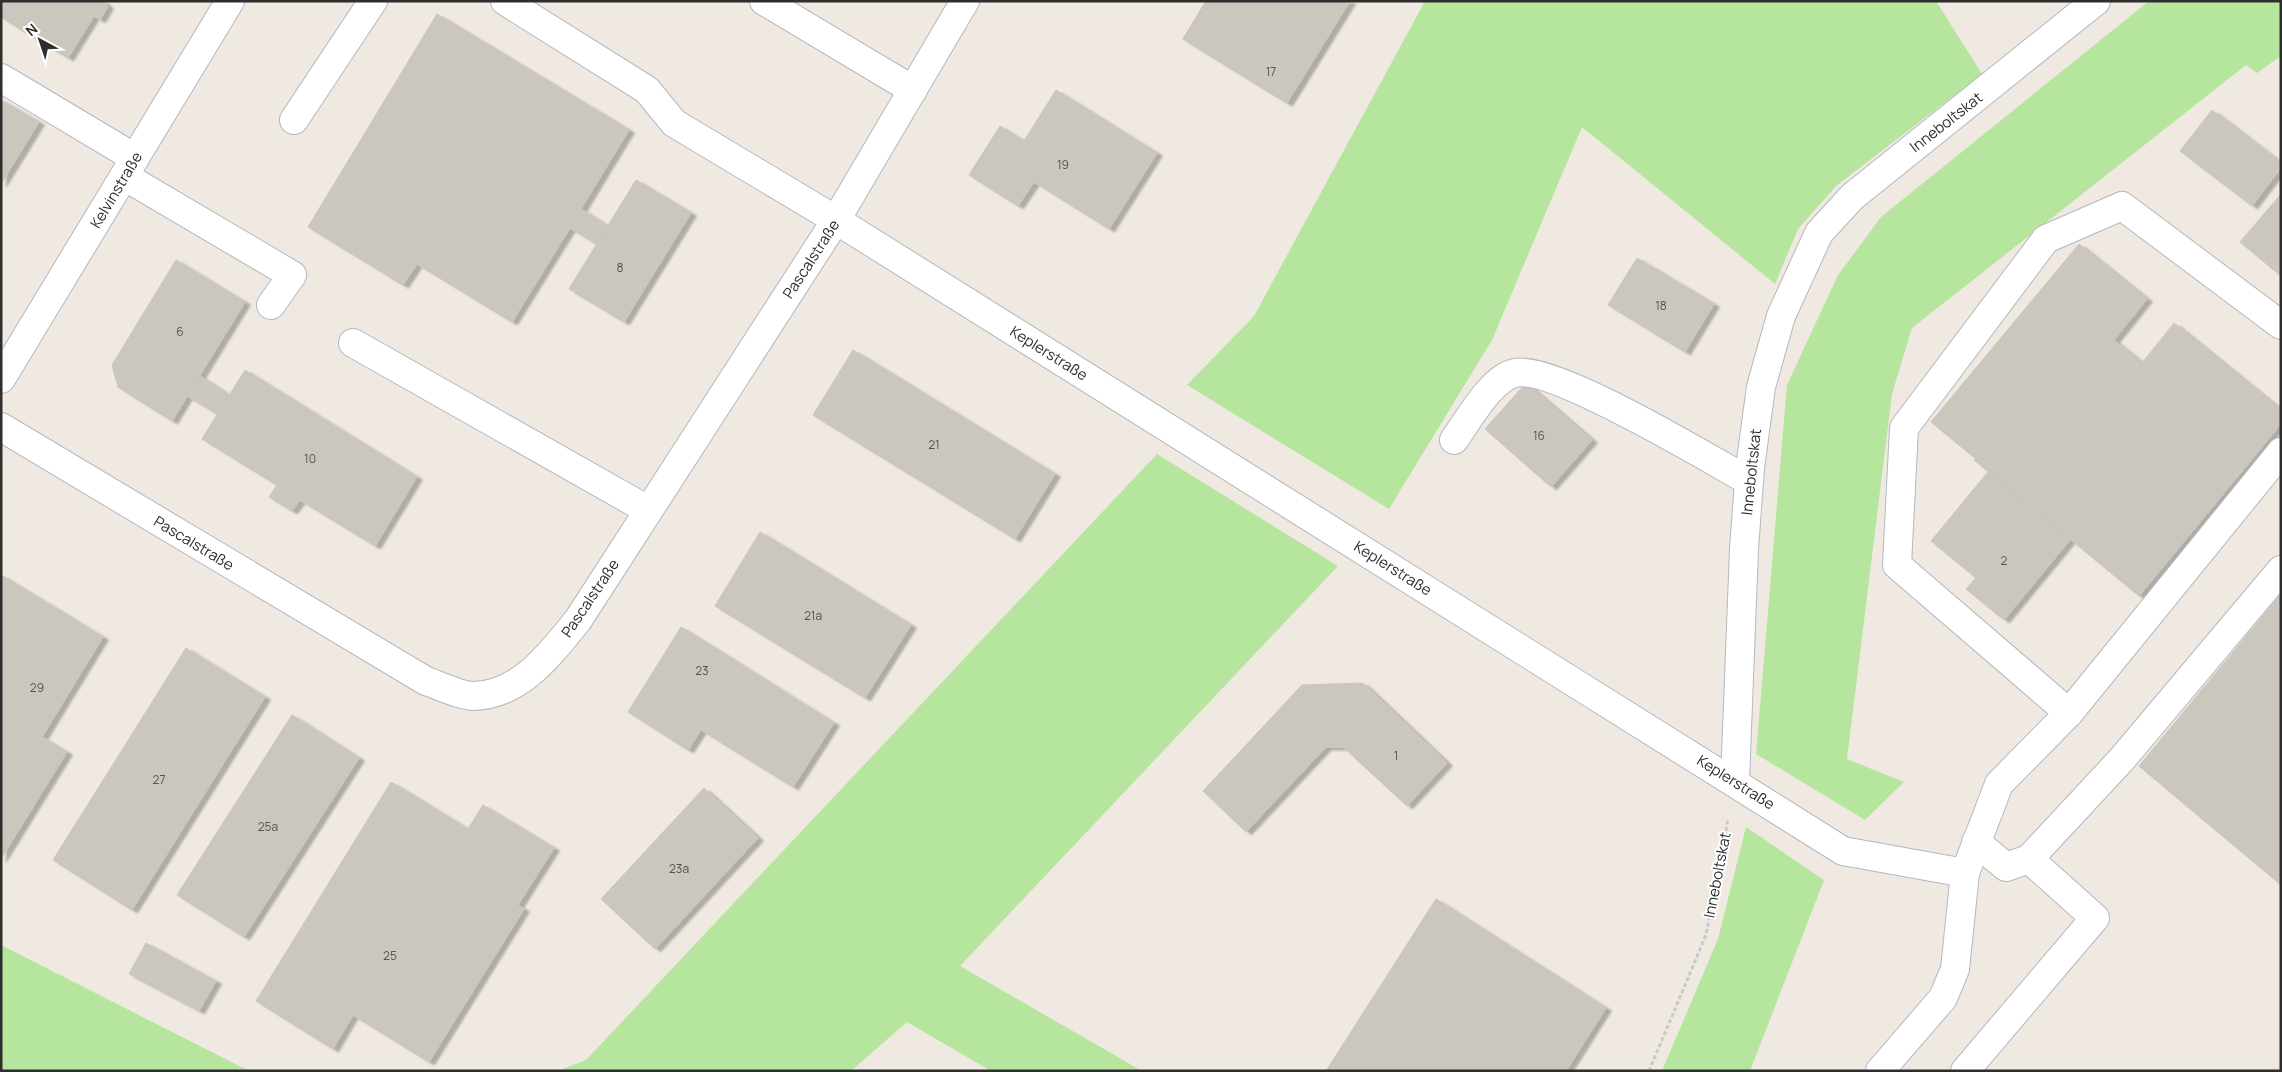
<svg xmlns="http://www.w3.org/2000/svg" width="2282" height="1072" font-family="Manrope,sans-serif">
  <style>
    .green { fill: #b6e59e }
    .building { fill: #cbc7bf; stroke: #cbc5ba; filter: url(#shadow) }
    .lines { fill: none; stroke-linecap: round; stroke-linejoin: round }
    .minor-casing { stroke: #b4b7c1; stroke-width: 30 }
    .path { stroke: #c9c9c9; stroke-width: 3; stroke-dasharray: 4 2.5; stroke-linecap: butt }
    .minor { stroke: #fff; stroke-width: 28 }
    .labels { text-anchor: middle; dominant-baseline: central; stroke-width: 4; stroke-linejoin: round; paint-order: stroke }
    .number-label { font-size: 12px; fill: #555452 }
    .street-label { font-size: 15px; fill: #2e2e2e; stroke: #fff }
  </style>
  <defs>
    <filter id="shadow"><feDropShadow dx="5.5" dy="3" stdDeviation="1" flood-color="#0004"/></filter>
  </defs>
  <rect width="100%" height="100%" fill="#efe9e1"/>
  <g class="green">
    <polygon points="1425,1 1936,1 1982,74 1836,186 1798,229 1775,284 1582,127 1492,340 1389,509 1187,385 1254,316"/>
    <polygon points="2149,1 2281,1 2281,56 2257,73 2246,65 1912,328 1892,394 1847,759 1904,782 1865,820 1756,754 1787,385 1838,275 1881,217"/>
    <polygon points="1157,454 1338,566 960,966 1142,1071 991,1071 907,1022 851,1071 558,1071 586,1060"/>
    <polygon points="1746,827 1824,880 1750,1071 1662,1071 1718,939"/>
    <polygon points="1,945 249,1071 1,1071"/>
  </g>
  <g class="building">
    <polygon points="1,1 29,1 15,26 1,17"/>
    <polygon points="29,1 103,1 108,6 100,20 94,16 68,58 15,26"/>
    <polygon points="1206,1 1350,1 1287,103 1183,39"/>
    <polygon points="1206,1 1350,1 1287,103 1183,39"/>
    <polygon points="437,14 629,130 581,209 608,226 596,244 570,228 512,322 417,264 403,285 308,227"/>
    <polygon points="1056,90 1157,153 1109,229 1034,182 1018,206 969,175 1000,126 1024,141"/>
    <polygon points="1,100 39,122 1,184"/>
    <polygon points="2212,110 2281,163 2281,168 2252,206 2180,151"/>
    <polygon points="636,180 691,213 624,322 569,289"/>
    <polygon points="2281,194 2281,276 2240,242"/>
    <polygon points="2079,244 2147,299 2114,340 2142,363 2174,323 2281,410 2281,424 2139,596 1974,460 1976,459 1931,422"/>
    <polygon points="1637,258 1714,304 1685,352 1608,305"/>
    <polygon points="176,260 245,302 172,421 118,387 112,365"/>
    <polygon points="853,350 1055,474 1015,539 813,415"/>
    <polygon points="245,370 417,477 375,546 300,500 292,511 269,497 277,485 202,439"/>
    <polygon points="200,376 214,385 202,405 187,396"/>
    <polygon points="1526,383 1592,440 1551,487 1485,429"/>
    <polygon points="214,385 229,395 217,414 202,405"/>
    <polygon points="1988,472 2070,540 2004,620 1966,589 1976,578 1931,541"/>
    <polygon points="760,532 911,625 865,698 715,606"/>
    <polygon points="1,575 103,637 42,737 67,752 1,859"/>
    <polygon points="2281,594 2281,885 2139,766"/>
    <polygon points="681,627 834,723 793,787 701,730 688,750 628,712"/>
    <polygon points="186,648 265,697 132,910 53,860"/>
    <polygon points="1363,683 1447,763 1407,806 1343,747 1326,747 1246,832 1203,791 1302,685"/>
    <polygon points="292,715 359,758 244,937 177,895"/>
    <polygon points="391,782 468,829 483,805 554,848 518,905 524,909 429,1062 353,1015 333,1049 256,1001"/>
    <polygon points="704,788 758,838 655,949 601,899"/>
    <polygon points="1436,899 1606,1008 1566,1071 1326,1071"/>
    <polygon points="146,943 216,981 199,1011 129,974"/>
  </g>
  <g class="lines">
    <g class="minor-casing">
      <g id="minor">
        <polyline points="505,1 647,90 674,123 836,220 1843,851 1965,873"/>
        <polyline points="764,1 913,90"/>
        <polyline points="1,78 135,158"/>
        <polyline points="294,120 373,1"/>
        <polyline points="124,176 292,275 271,305"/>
        <polyline points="353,343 648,510"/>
        <polyline points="1,379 230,1"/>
        <path d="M1 427 426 681C438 685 461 696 473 696 521 695 550 654 578 620L836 220 965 1"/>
        <path d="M1454 440C1468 421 1491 378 1515 373 1553 364 1709 459 1749 481"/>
        <polyline points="2069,713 1897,565 1904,428 2046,239 2122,206 2281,325"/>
        <polyline points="1735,781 1744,549 1750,468 1761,387 1781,316 1819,233 1852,197 2096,1"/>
        <polyline points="1976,842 2006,867 2029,859 2122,759 2281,570"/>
        <polyline points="1880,1071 1943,998 1955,969 1965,873 1999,784 2069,713 2281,452"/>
        <polyline points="1965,1071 2095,918 2029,859"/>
      </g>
    </g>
    <polyline class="path" points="1649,1071 1706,935 1728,819"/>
    <use href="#minor" class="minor"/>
  </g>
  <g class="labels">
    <g class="number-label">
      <text x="1271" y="71">17</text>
      <text x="1063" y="164">19</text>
      <text x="620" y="267">8</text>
      <text x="1661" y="305">18</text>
      <text x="180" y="331">6</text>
      <text x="1539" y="435">16</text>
      <text x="934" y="444">21</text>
      <text x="310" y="458">10</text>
      <text x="2004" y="560">2</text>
      <text x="813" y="615">21a</text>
      <text x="702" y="670">23</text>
      <text x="37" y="687">29</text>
      <text x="1396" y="755">1</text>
      <text x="159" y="779">27</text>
      <text x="268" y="826">25a</text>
      <text x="679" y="868">23a</text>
      <text x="390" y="955">25</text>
    </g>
    <g class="street-label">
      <text transform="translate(1946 122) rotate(-38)">Inneboltskat</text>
      <text transform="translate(116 190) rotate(-59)">Kelvinstraße</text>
      <text transform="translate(811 259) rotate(-57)">Pascalstraße</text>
      <text transform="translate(1049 353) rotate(32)">Keplerstraße</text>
      <text transform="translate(1751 472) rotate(-84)">Inneboltskat</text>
      <text transform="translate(194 543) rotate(31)">Pascalstraße</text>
      <text transform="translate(1393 568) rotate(32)">Keplerstraße</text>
      <text transform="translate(590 598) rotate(-56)">Pascalstraße</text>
      <text transform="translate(1736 782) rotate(32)">Keplerstraße</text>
      <text transform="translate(1717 875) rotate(-79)">Inneboltskat</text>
    </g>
  </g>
  <rect width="2282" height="1072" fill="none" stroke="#2e2e2e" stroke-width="5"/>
  <g transform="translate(40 40) rotate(320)" stroke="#ffffff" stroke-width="4" paint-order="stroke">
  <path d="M0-4L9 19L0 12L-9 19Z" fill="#2e2e2e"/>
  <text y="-8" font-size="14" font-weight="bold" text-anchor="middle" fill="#2e2e2e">N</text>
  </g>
</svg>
